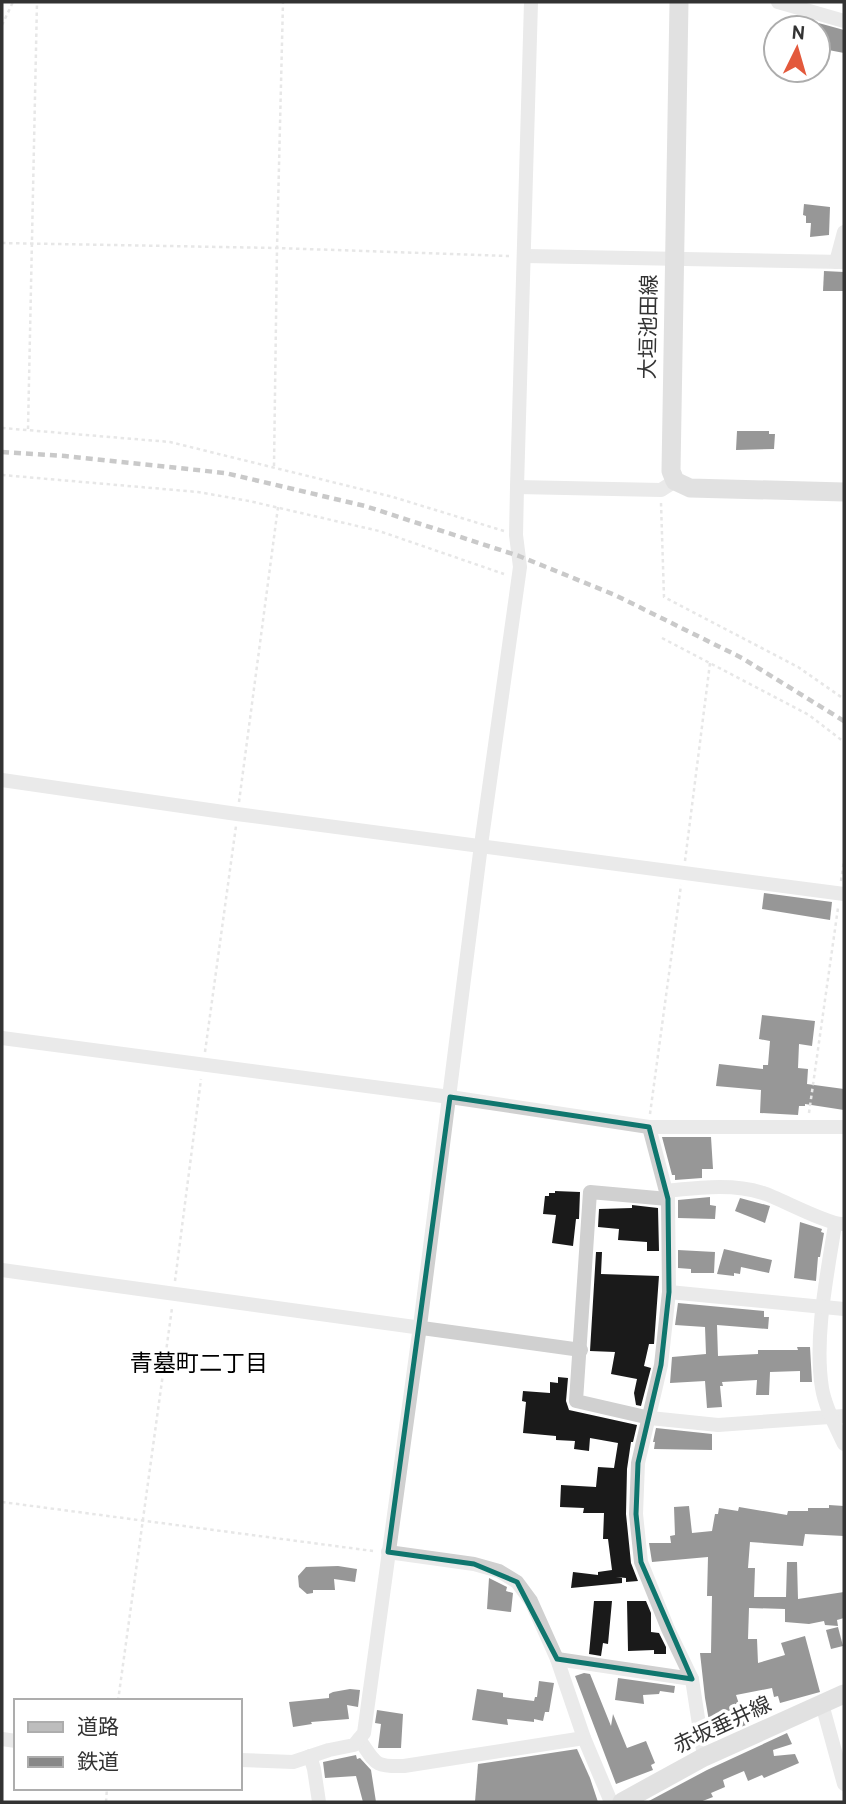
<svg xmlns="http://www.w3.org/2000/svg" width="846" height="1804" font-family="Overpass,'Noto Sans JP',sans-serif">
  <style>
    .building { fill: #1a1a1a }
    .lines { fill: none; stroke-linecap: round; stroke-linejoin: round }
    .path { stroke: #cacaca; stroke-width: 2.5; stroke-dasharray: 3.5 3.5; stroke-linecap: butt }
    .street { stroke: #d0d0d0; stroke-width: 14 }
    .secondary { stroke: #bdbdbd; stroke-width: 19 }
    .rail { stroke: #888; stroke-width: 4.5; stroke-dasharray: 7 5; stroke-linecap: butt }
    .marked { fill: none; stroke: #0f766e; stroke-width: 5; stroke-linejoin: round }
    .labels { text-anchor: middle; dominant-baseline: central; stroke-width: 7; stroke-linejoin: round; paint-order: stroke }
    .street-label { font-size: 21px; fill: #333; stroke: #fff }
    .neighbourhood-label { font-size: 23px; fill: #000; stroke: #fff }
  </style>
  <rect width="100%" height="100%" fill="#fff"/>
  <g class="building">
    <polygon points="793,16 844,30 844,53 818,48 822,28 789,28"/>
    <polygon points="804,204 830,207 829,235 810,237 811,223 806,223 806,216 803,215"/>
    <polygon points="824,271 844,272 844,291 823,291"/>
    <polygon points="737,431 769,431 769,434 775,434 774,449 736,450"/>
    <polygon points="764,893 832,902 830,920 762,909"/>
    <polygon points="762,1015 815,1021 812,1046 799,1044 798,1068 808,1069 807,1084 844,1089 844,1110 805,1104 805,1106 799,1106 798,1115 760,1113 761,1090 716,1086 719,1064 763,1069 763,1065 768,1065 770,1041 759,1039"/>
    <polygon points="662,1137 711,1137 713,1169 702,1169 702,1178 675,1180 675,1175 672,1175"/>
    <polygon points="555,1191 580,1192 579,1219 576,1219 573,1246 552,1243 556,1215 543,1214 545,1196 549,1196 549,1193 555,1193"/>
    <polygon points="710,1197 710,1205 716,1206 715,1219 678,1218 678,1200"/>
    <polygon points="740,1198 770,1206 765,1223 735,1211"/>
    <polygon points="632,1205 658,1208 659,1251 647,1251 647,1242 618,1240 619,1229 598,1227 599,1209 632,1208"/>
    <polygon points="800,1222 822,1229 821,1232 824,1233 820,1257 818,1257 816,1281 794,1278"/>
    <polygon points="724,1249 772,1260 769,1273 741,1267 740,1274 734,1273 734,1276 717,1274"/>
    <polygon points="678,1250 715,1252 714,1273 691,1273 691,1269 678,1268"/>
    <polygon points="596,1252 602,1252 601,1274 659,1276 654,1344 649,1344 644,1366 651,1368 641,1406 636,1405 634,1393 637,1379 611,1374 615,1352 590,1351"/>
    <polygon points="678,1303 764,1311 764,1317 769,1317 768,1329 717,1325 718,1356 758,1354 758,1350 798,1350 797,1347 810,1347 812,1382 800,1382 800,1371 770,1372 769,1395 756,1395 757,1380 722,1382 723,1386 720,1386 722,1407 707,1408 705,1381 670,1383 672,1357 706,1354 705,1327 675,1325"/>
    <polygon points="558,1377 568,1378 566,1401 569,1410 637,1425 633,1442 631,1442 627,1469 626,1514 631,1563 638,1581 626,1582 626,1578 616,1577 622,1578 622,1583 571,1588 573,1572 598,1575 598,1572 612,1570 608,1539 603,1539 604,1513 583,1513 584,1508 560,1507 561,1485 596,1487 598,1467 614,1468 618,1443 590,1438 589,1451 574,1449 575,1441 556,1440 556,1436 523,1433 526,1402 522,1401 523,1391 550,1393 550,1382 558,1383"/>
    <polygon points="656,1428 712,1434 712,1450 654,1449 655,1442 653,1442"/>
    <polygon points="829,1505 844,1506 844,1536 805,1534 803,1546 750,1542 748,1568 755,1568 754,1597 786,1597 787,1562 797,1562 798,1599 844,1592 844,1618 837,1620 838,1626 825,1625 824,1621 809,1624 785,1622 785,1609 749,1608 748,1639 757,1639 758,1663 785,1655 781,1643 805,1636 820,1692 780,1703 778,1696 774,1697 772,1688 736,1695 746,1725 712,1738 705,1698 700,1653 711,1653 712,1596 707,1596 708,1557 652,1562 649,1543 671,1543 670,1536 675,1535 674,1507 689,1506 692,1533 712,1531 715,1514 718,1514 719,1508 738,1511 739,1507 787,1515 788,1511 808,1511 808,1508 829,1508"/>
    <polygon points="338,1566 357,1569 355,1582 334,1579 335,1590 313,1590 313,1593 307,1594 299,1587 298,1576 306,1567"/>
    <polygon points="489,1578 507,1587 506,1591 513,1593 511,1612 487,1609"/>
    <polygon points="594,1601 612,1601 608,1644 603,1643 601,1656 589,1654"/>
    <polygon points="627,1601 646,1601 651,1613 651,1632 659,1633 666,1647 666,1654 654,1654 654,1650 628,1651"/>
    <polygon points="838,1627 843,1646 831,1649 826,1630"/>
    <polygon points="584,1673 590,1674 611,1726 613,1714 627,1748 646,1741 655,1763 651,1765 653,1770 616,1784 575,1676"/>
    <polygon points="618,1678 675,1686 674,1693 660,1691 659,1694 643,1695 644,1704 615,1700"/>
    <polygon points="539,1681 554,1683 549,1712 545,1712 543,1721 534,1719 534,1722 507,1719 508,1725 472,1720 477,1689 503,1693 503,1697 534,1701 535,1697 537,1697"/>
    <polygon points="350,1689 360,1690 358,1707 347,1705 349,1719 311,1722 312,1724 293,1727 289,1702 329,1698 329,1694 333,1692"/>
    <polygon points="377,1710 403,1714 401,1748 378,1748 381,1724 375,1723"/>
    <polygon points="787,1733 792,1744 773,1750 774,1756 795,1754 799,1763 764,1778 762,1775 748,1781 744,1771 723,1780 725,1787 711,1793 713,1797 700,1802 647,1802 707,1770"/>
    <polygon points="577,1749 590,1778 598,1802 475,1802 478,1764"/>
    <polygon points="356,1755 357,1759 360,1758 371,1770 376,1802 363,1802 356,1776 325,1778 323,1762"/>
  </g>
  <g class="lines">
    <g class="path">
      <polyline points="2,25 13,2"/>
      <polyline points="2,243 277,248 509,256"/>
      <polyline points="2,428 170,442 393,497 504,531"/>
      <polyline points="28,429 37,2"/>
      <polyline points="274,466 277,248 283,2"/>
      <polyline points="2,475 198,492 249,501 379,531 504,574"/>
      <polyline points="661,503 664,597 798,667 844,699"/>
      <polyline points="662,638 809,715 844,742"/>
      <polyline points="239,802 278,507"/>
      <polyline points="685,861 710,663"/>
      <polyline points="841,881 844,860"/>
      <polyline points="205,1052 236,826"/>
      <polyline points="809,1113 838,908"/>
      <polyline points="650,1114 681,885"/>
      <polyline points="175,1281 201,1079"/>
      <polyline points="2,1502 373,1551"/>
      <polyline points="118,1701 172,1308"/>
      <polyline points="106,1802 107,1788"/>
    </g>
    <g class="street">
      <polyline points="778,2 844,21"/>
      <polyline points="525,256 844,262"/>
      <polyline points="836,262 844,232"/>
      <polyline points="517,487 661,490 675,481"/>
      <polyline points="2,780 237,814 844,894"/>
      <polyline points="2,1038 450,1097 649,1127 844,1127"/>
      <polyline points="649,1127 668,1199 669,1292 661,1365 638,1463 636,1514 641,1562 668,1629 692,1679 704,1757"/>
      <path d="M666 1191C697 1188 732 1183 763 1193 781 1199 829 1225 843 1224"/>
      <polyline points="668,1199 590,1192 576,1401 650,1418 718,1425 844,1416"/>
      <path d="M835 1225C827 1275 814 1338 822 1388 825 1407 836 1427 844 1444"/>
      <polyline points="2,1270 581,1350"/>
      <polyline points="669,1292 844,1309"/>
      <polyline points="388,1552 474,1564 499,1571 517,1582 531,1601 557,1659 584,1738 611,1802"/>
      <polyline points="557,1659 692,1679"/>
      <polyline points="822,1704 844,1784"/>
      <polyline points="2,1739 16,1741"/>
      <path d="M359 1739C376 1763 373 1767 404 1766L584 1738"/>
      <polyline points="310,1756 314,1769 319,1802"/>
      <polyline points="240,1760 293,1762 329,1750 354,1745 364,1733 420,1326 481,845 520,567 516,535 517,487 531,2"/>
    </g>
    <g class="secondary">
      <polyline points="679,2 671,471 675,481 690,488 844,492"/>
      <polyline points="622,1802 704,1757 844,1694"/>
    </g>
    <polyline class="rail" points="2,452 65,456 225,473 365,506 519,556 615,595 742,658 844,721"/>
  </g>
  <path d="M0 0H846V1804H0ZM450 1097 649 1127 668 1199 669 1292 661 1365 638 1463 636 1514 641 1562 692 1679 557 1659 517 1582 474 1564 388 1552Z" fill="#fff" fill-opacity=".55" fill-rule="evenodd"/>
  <path class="marked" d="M450 1097 649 1127 668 1199 669 1292 661 1365 638 1463 636 1514 641 1562 692 1679 557 1659 517 1582 474 1564 388 1552Z"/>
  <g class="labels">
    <g class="street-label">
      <text transform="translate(650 327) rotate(-89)">大垣池田線</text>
      <text transform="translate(723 1726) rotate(-25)">赤坂垂井線</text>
    </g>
    <g class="neighbourhood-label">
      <text x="199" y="1365">青墓町二丁目</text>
    </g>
  </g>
  <rect width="846" height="1804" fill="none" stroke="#333333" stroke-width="7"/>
  <rect x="14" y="1699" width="228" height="91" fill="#ffffff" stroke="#adadad" stroke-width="2"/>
  <rect x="28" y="1722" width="35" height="10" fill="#bdbdbd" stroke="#adadad" stroke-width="2"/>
  <text x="77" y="1734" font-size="21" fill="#333333">道路</text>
  <rect x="28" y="1757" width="35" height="10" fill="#888888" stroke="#adadad" stroke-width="2"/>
  <text x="77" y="1769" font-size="21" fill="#333333">鉄道</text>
  <g transform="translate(797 49) rotate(5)"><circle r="33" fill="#ffffff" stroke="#adadad" stroke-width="2"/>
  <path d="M0-5L12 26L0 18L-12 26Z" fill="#e3593c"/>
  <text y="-10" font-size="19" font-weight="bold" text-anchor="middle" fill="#333333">N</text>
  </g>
</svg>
